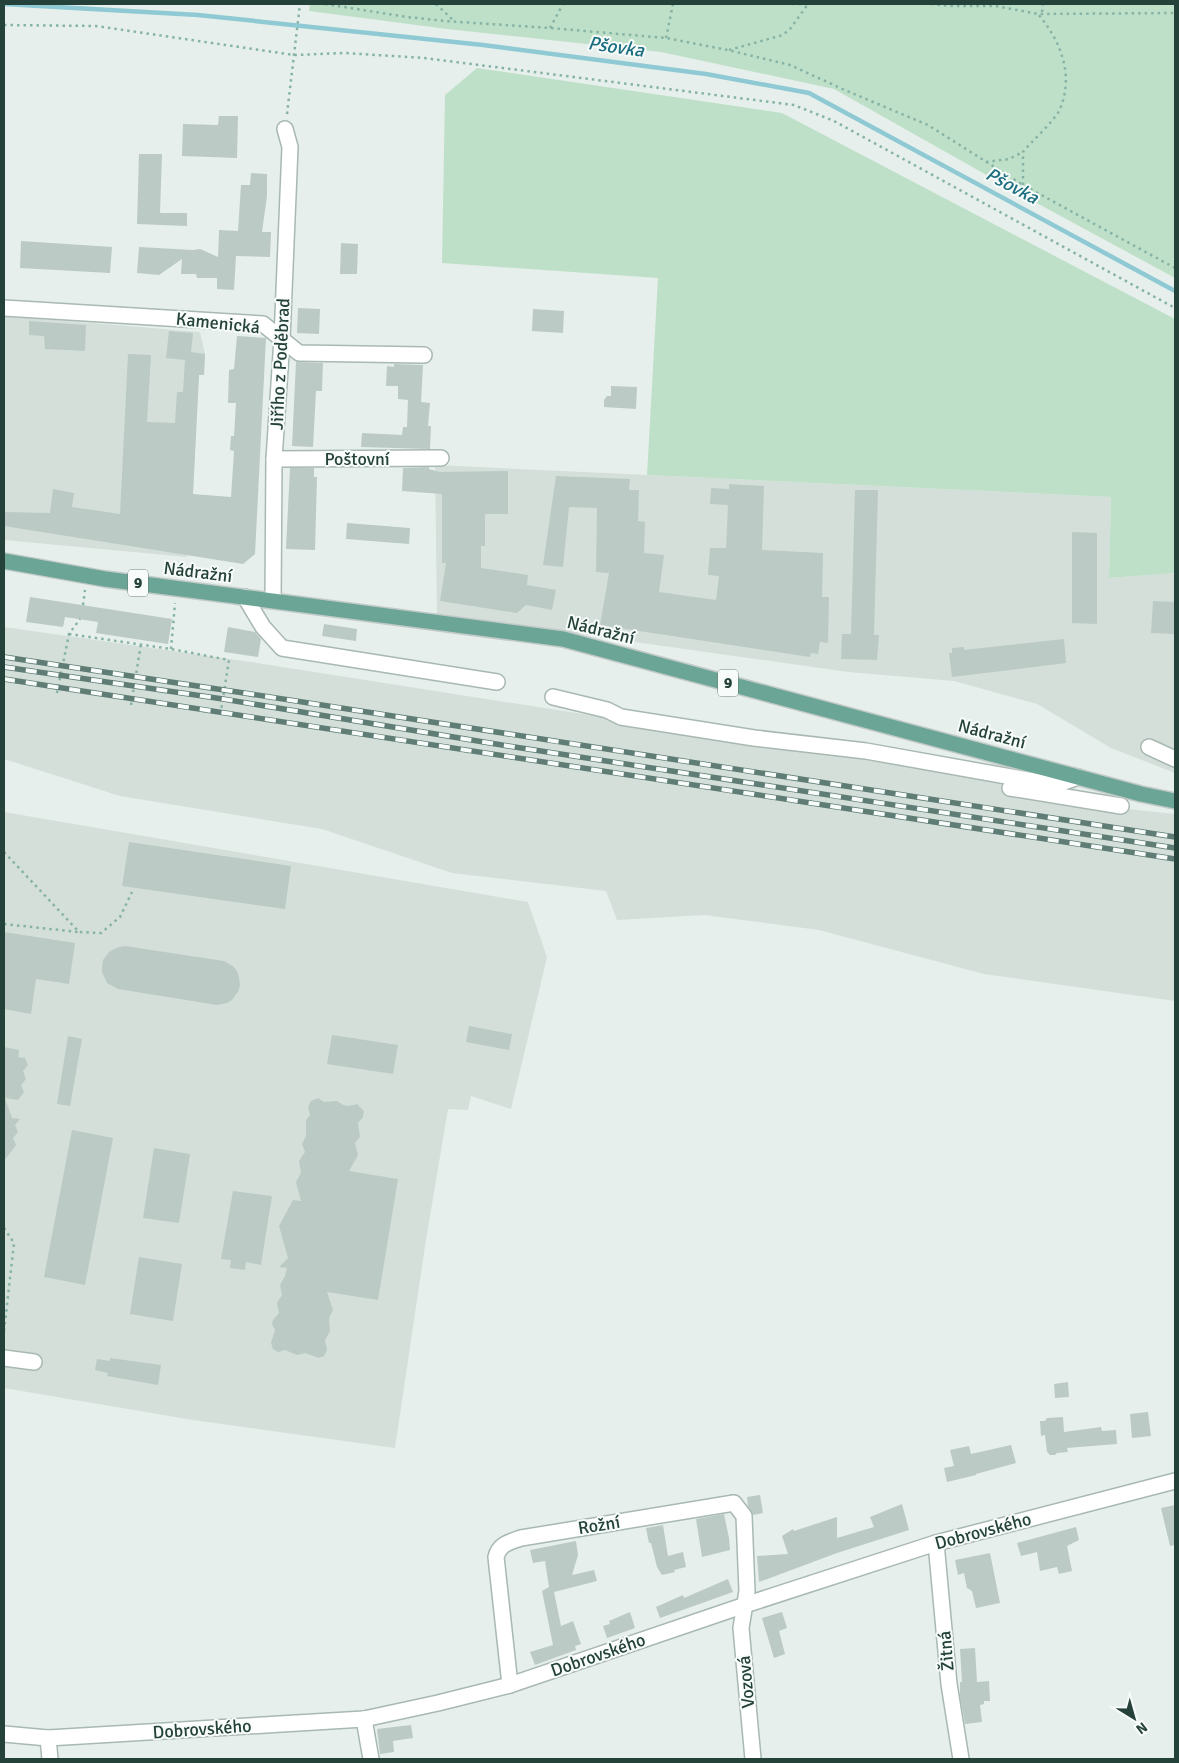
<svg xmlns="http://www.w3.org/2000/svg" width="1179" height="1763" font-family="Signika,sans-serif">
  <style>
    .built { fill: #d4dfda }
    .green { fill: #bfe0c8 }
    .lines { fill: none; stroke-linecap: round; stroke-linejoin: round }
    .stream { stroke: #8ec9d4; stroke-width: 4.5 }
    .building { fill: #bbcac4 }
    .minor-casing { stroke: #a8b8b2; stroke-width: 18 }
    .major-casing { stroke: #c2cac8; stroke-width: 18 }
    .path { stroke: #86b3a5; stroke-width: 2.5; stroke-dasharray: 2.5 4; stroke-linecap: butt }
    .minor { stroke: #fff; stroke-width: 15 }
    .major { stroke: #6aa596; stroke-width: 15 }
    .rail-casing { stroke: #5f7d75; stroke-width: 5.5 }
    .rail { stroke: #f7fbf9; stroke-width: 4; stroke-dasharray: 11; stroke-linecap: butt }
    .labels { text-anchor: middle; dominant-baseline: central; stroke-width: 4; stroke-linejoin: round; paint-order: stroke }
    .shield { fill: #f7fbf9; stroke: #637a73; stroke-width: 1 }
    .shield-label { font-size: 16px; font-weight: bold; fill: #24423a }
    .street-label { font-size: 18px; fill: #24423a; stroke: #f7fbf9 }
    .water-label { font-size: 19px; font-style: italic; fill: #1c6f80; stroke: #f7fbf9 }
  </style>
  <rect width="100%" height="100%" fill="#e6efeb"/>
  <g class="built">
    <polygon points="4,317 30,318 200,332 205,354 204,375 199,375 191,528 187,557 4,540"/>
    <polygon points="435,465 1111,497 1109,578 1175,573 1175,773 1111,748 1037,704 954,681 848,672 437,614"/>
    <polygon points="4,627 251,662 767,743 1011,782 1090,805 1175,814 1175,1001 984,974 819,930 704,915 617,920 606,891 452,873 322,829 120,796 4,759"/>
    <polygon points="4,812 528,902 547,957 511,1109 471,1096 468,1110 448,1109 425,1246 395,1448 193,1420 4,1388"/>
  </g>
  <g class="green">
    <polygon points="310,4 1175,4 1175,278 1022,195 834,89 661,52 447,29 309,11"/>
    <polygon points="477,68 782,113 1175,319 1175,573 1109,578 1111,497 647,475 658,278 442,263 445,95"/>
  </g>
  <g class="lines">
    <polyline class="stream" points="4,4 198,15 483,45 706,74 809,93 1175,291"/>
  </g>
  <g class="building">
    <polygon points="219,116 238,116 237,158 182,156 183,124 218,125"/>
    <polygon points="139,154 162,154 160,213 187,213 187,226 137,224"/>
    <polygon points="251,173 267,174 267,196 262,232 271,232 270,257 236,256 234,290 217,289 217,278 197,278 196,274 181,274 182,259 159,275 137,273 139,247 193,250 200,249 218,257 219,230 238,231 241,185 250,185"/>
    <polygon points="21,241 112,247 110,273 20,268"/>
    <polygon points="341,243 358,244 357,274 340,274"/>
    <polygon points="298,308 320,309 319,334 297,333"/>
    <polygon points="533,309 564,311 563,333 532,331"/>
    <polygon points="29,321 86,325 85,351 45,349 44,336 29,335"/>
    <polygon points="169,331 193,333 191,352 205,354 204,375 199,375 193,494 231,497 234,451 230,450 231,436 234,436 236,403 228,403 229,370 234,369 237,336 266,338 255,554 243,564 4,526 4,512 50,513 53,489 74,493 72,507 120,514 128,354 151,355 147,422 175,423 177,392 183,392 185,360 166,358"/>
    <polygon points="296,362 323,363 322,391 316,391 313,447 292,446"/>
    <polygon points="394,364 423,365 421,402 430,403 428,426 431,426 430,449 361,447 362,433 402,435 403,427 407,427 408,400 398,399 398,386 386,386 387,366 394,367"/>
    <polygon points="611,386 637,387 636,409 604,407 604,400 607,396 611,396"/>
    <polygon points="429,467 429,469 440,472 508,471 508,514 485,514 485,546 481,546 481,568 528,575 527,585 556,590 552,610 526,605 517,613 440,601 446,563 442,563 442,494 402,491 403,468"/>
    <polygon points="290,468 314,468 314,477 317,477 315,550 286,549"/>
    <polygon points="556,476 630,479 629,490 639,490 638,521 645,522 644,553 664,555 659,592 716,600 719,576 708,575 710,548 726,548 728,505 710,504 711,488 729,489 729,484 764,486 762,550 823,553 822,597 829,597 828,643 820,642 818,654 811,653 810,657 600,625 609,573 596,572 597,508 569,507 563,567 543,565"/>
    <polygon points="855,490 878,490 874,635 879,635 877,660 841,659 842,634 851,634"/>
    <polygon points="347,523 410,528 409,544 346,539"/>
    <polygon points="1072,532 1097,533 1097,624 1072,623"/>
    <polygon points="30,597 172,619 168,644 96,633 98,622 65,617 63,627 26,622"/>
    <polygon points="1153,601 1175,602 1175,634 1151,633"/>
    <polygon points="324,624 357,629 356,641 322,636"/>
    <polygon points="228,627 255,632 261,639 258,657 224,652"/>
    <polygon points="1064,639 1066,663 952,677 949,653 952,653 952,648 964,647 964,650"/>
    <polygon points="129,842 291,866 285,909 122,886"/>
    <polygon points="4,932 75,943 69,984 36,979 31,1014 4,1009"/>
    <polygon points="125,946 224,961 234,967 238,973 240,984 239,990 232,1000 227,1003 217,1005 118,989 107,983 102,972 102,966 103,960 110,951 119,947"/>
    <polygon points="469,1026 512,1034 509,1050 466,1042"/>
    <polygon points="332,1035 398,1045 393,1074 327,1064"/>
    <polygon points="68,1036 82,1039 70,1106 57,1104"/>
    <polygon points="4,1047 19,1050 18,1057 25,1058 28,1065 23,1071 26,1079 21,1085 24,1092 18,1100 5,1098 12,1118 20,1119 15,1125 18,1132 13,1138 16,1145 4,1161"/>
    <polygon points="318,1098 324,1102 337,1101 343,1105 349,1106 357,1104 364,1111 363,1117 358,1123 360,1137 355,1143 358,1155 349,1171 398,1179 378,1300 327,1292 333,1310 329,1318 330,1331 325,1340 327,1350 324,1356 319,1358 305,1353 297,1355 285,1350 278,1352 273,1349 271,1343 275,1330 272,1324 273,1320 279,1313 277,1303 282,1295 280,1285 285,1276 287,1268 279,1267 288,1258 279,1226 293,1200 301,1201 296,1182 301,1173 299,1161 305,1152 302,1144 306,1136 306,1120 310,1115 308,1107 311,1101"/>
    <polygon points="72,1130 113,1138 85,1285 44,1277"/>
    <polygon points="154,1148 190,1154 179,1223 143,1218"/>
    <polygon points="233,1191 272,1196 261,1265 246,1262 245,1270 230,1268 231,1260 221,1259"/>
    <polygon points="139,1257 182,1264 173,1321 130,1314"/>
    <polygon points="110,1358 161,1365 158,1385 107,1376 108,1373 95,1370 97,1359 110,1361"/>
    <polygon points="1068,1382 1069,1397 1055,1398 1054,1384"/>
    <polygon points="1148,1412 1151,1436 1132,1438 1130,1414"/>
    <polygon points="1063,1417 1064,1432 1101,1427 1102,1431 1116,1430 1117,1444 1067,1448 1068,1452 1057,1453 1055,1455 1050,1455 1047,1452 1045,1435 1041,1436 1040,1421 1045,1421 1047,1418"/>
    <polygon points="1011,1445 1016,1463 976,1474 976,1475 947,1482 944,1468 954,1466 950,1450 969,1446 971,1454"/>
    <polygon points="760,1495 763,1513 753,1515 748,1506 747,1497"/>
    <polygon points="902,1504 909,1530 837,1553 759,1582 757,1556 788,1554 782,1536 793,1529 794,1531 837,1517 837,1538 874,1527 870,1517"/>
    <polygon points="1175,1505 1175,1545 1170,1546 1161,1508"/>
    <polygon points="724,1514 729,1538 730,1550 702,1557 696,1519"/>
    <polygon points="663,1525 668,1556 683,1552 686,1567 674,1570 675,1572 662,1575 657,1567 651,1543 649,1543 646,1528"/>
    <polygon points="1076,1527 1079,1540 1067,1546 1072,1571 1059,1574 1057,1567 1040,1571 1037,1552 1021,1556 1017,1543"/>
    <polygon points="576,1541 578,1555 572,1575 594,1570 597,1581 554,1592 561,1626 573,1621 581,1644 575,1646 576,1650 535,1665 530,1652 553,1645 542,1591 549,1587 545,1561 533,1563 530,1550"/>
    <polygon points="990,1553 1000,1603 976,1608 972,1591 967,1588 964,1573 958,1575 955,1560"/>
    <polygon points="728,1579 733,1592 660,1618 656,1607 683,1595 684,1598"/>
    <polygon points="630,1612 635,1628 607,1638 603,1626 610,1624 609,1621"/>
    <polygon points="782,1612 787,1628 779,1631 785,1654 774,1658 762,1618"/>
    <polygon points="975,1648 977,1682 989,1681 990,1701 984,1701 984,1704 980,1705 982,1722 965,1724 960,1696 960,1682 962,1682 960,1649"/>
    <polygon points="411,1725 413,1738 393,1741 394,1752 380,1754 377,1729"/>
  </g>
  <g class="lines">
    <g class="minor-casing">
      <g id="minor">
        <polyline points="4,308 263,324 299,353 424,355"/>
        <polyline points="274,459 441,458"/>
        <polyline points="245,597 263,627 282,648 497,682"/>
        <polyline points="273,600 274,459 282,339 290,147 285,129"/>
        <polyline points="553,697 607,710 621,717 754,738 866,751 1056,785 1078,777"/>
        <polyline points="1149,747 1175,759"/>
        <polyline points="1010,788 1121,806"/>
        <polyline points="4,1358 34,1362"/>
        <polyline points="936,1543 949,1684 961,1759"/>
        <path d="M510 1685 496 1557C499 1544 510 1542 521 1538L734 1503 744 1516 747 1591 741 1628 753 1759"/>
        <polyline points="364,1719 371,1759"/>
        <polyline points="4,1734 48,1738 364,1719 438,1703 510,1685 745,1605 936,1543 1175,1481"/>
        <polyline points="48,1738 50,1759"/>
      </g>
    </g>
    <g class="major-casing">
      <polyline id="major" points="4,561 105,579 563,639 1141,794 1175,801"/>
    </g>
    <g class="path">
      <polyline points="325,4 407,17 445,21 550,28 666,38 728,50 790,65 847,91 928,125 1023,185 1175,268"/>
      <polyline points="436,4 453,20"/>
      <polyline points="792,4 808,4"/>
      <polyline points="931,4 950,6 996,6 1038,14 1175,13"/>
      <polyline points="1042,12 1043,4"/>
      <polyline points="4,25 96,26 294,55 345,53 424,58 794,105 834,121 1175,308"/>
      <polyline points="550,28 563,4"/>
      <polyline points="666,38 673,4"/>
      <polyline points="729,50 783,35 790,29 808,4"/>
      <polyline points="287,114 300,4"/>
      <polyline points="986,162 1009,159 1023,152"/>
      <path d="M1023 185V152C1031 142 1054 121 1059 111 1075 77 1061 41 1038 14"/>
      <polyline points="177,574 178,561"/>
      <polyline points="83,605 85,590"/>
      <polyline points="69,634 171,649 229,660 220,717"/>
      <polyline points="171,649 175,603"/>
      <polyline points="57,693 69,634 80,619"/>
      <polyline points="131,705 141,644"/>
      <polyline points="4,852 79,932 101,933 120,917 132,892"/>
      <polyline points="4,924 78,932"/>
      <polyline points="4,1228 14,1243 4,1331"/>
    </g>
    <use href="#minor" class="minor"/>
    <use href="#major" class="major"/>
    <g class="rail-casing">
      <g id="rail">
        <polyline points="4,657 244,693 1175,837"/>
        <polyline points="4,667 223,699 508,746 1175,848"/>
        <polyline points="4,679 1175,859"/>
      </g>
    </g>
    <use href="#rail" class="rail"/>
  </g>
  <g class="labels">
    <g class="shield">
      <rect x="128" y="569.5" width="20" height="27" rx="4"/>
      <rect x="718" y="669.5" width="20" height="27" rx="4"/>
    </g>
    <g class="shield-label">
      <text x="138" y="583">9</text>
      <text x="728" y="683">9</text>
    </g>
    <g class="street-label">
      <text transform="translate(218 323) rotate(6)">Kamenická</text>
      <text transform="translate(280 364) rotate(-87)">Jiřího z Poděbrad</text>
      <text x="357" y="459">Poštovní</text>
      <text transform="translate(198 572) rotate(7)">Nádražní</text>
      <text transform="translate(601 630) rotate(14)">Nádražní</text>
      <text transform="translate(992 734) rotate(15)">Nádražní</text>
      <text transform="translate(599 1525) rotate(-9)">Rožní</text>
      <text transform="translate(983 1531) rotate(-15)">Dobrovského</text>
      <text transform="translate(946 1651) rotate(-95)">Žitná</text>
      <text transform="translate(598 1655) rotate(-19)">Dobrovského</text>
      <text transform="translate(746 1682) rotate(-95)">Vozová</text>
      <text transform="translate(202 1729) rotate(-4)">Dobrovského</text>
    </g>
    <g class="water-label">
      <text transform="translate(616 47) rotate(8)">Pšovka</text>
      <text transform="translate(1012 186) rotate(28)">Pšovka</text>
    </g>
  </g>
  <rect width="1179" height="1763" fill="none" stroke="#24423a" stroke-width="10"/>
  <g transform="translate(1134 1718) rotate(143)" stroke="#f7fbf9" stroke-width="4" paint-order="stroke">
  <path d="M0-4L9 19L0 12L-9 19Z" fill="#24423a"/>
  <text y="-8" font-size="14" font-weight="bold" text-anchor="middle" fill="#24423a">N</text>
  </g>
</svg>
